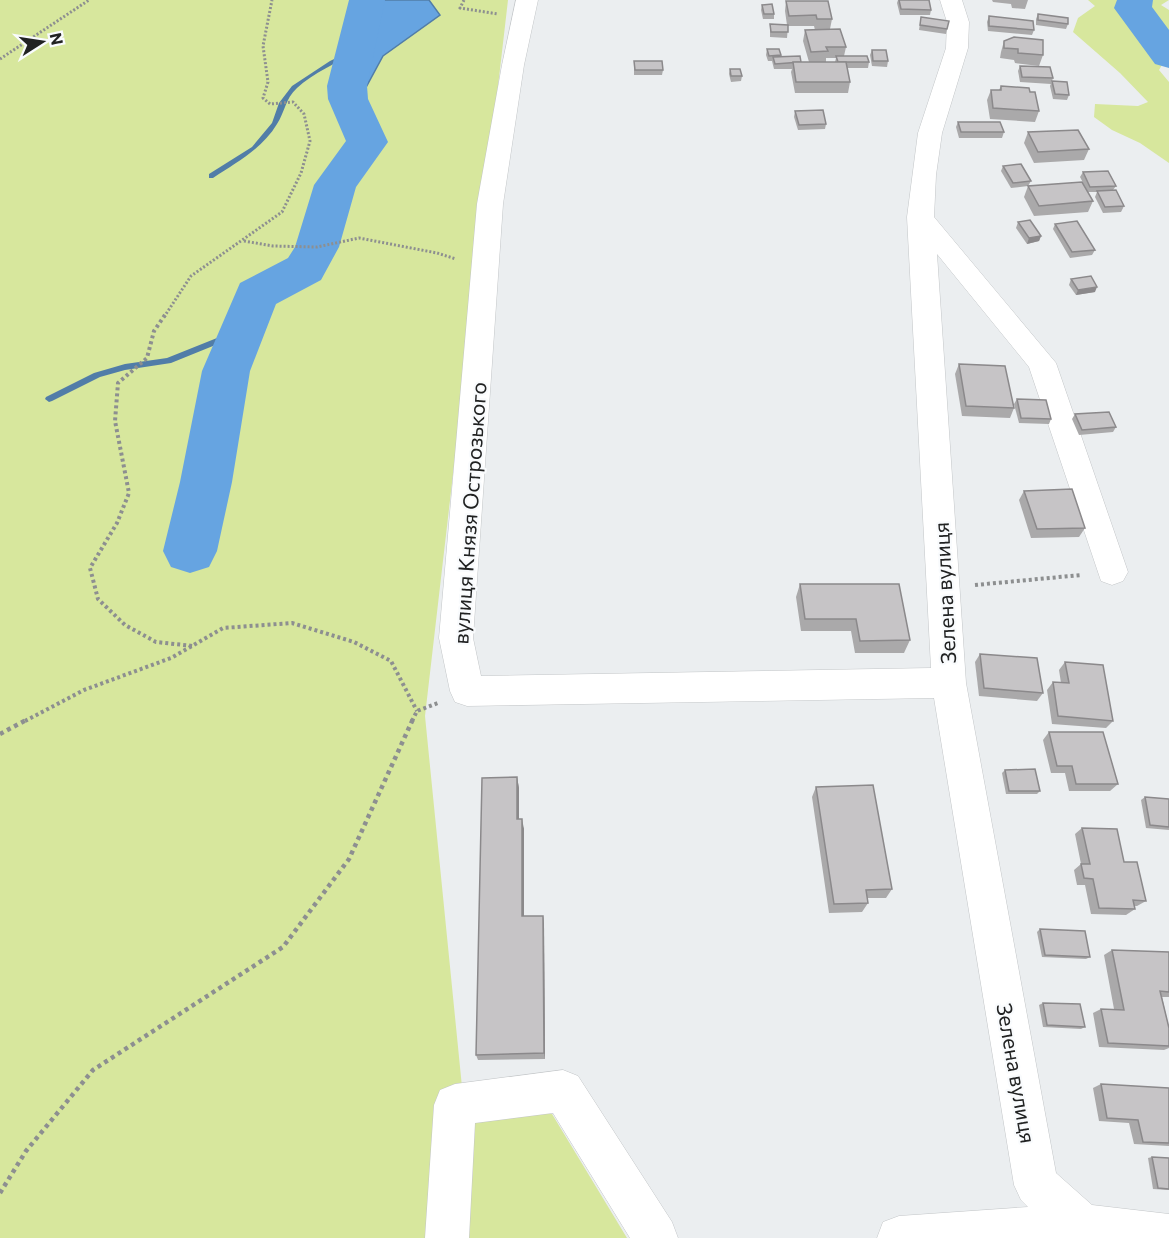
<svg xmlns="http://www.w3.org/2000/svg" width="1169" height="1238" font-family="Commissioner,sans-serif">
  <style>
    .green { fill: #d7e79d }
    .water { fill: #66a4e1; stroke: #517da8; stroke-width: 1.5 }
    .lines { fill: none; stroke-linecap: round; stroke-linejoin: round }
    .stream { fill: #517da8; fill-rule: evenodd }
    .river { fill: #66a4e1; fill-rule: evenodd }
    .minor-casing { stroke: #c3c6c8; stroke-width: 1 }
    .path-far2 { stroke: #8d8f90; stroke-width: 3; stroke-dasharray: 2 2; stroke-linecap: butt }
    .path-far1 { stroke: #8d8f90; stroke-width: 4; stroke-dasharray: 3 3; stroke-linecap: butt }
    .path { stroke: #8d8f90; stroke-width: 4.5; stroke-dasharray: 4 4; stroke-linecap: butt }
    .minor { fill: #fff; fill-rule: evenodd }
    .wall { fill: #aaa9aa; fill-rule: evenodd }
    .shaded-wall { fill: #8b898b }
    .building { fill: #c6c4c6; stroke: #8b898b; stroke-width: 1.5 }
    .labels { text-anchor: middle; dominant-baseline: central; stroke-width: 4.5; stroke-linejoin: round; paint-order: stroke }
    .street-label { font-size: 21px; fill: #212222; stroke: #f9fbfd }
  </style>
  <rect width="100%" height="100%" fill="#ebeef0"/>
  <g class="green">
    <polygon points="0,0 359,0 351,30 363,91 383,56 439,15 429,0 508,0 425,716 462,1087 552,1114 627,1238 0,1238"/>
    <polygon points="1088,0 1169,0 1161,5 1169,10 1169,53 1159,70 1169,82 1169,163 1140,143 1112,130 1094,117 1095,104 1138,106 1148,102 1120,73 1073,32 1078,18 1095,6"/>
  </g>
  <polygon class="water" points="359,0 429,0 440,15 383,56 364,91 347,86 351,30"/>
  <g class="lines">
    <g class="stream">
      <path d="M355 49 358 51 357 52C339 61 312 74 297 88 285 99 285 112 277 124 262 149 237 162 213 178H209V174L252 147 272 123 279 103 292 86 330 61Z"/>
      <polygon points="242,328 245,329 245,333 171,363 125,370 100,377 52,401 49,402 45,399 46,397 94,373 125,364 167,358"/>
    </g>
    <g class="river">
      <polygon points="349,0 385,0 367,86 368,99 388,142 356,187 339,247 321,280 276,304 250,371 232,482 217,551 209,567 190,573 171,567 163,551 180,482 202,371 240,283 288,258 295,247 314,185 346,141 328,99 327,86"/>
      <polygon points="1117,0 1153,0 1152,7 1169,30 1169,68 1155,64 1114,8"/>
    </g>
    <g class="minor-casing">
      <g id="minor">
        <polygon points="516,0 538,0 524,65 503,204 473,638 481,676 931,668 907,217 918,133 946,48 947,22 940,0 962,0 969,22 968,48 942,133 936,175 934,217 1056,363 1128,572 1123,581 1112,585 1101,581 1029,367 937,254 966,683 1056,1173 1092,1205 1169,1214 1169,1238 877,1238 883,1222 899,1216 1028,1207 1021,1200 1014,1185 934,698 467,706 455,702 450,691 439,638 477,204 502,65"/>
        <polygon points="563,1070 578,1076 672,1222 678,1238 630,1238 553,1113 475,1123 469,1238 425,1238 434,1105 440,1090 455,1084"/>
      </g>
    </g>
    <g class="path-far2">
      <polyline points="464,0 460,8 498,14"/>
      <polyline points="0,59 89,0"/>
      <polyline points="244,241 273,246 317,247 359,238 437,253 456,259"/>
      <polyline points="164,317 191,276 282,212 301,173 310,141 304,114 293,102 270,104 263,98 268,82 263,46 272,0"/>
    </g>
    <g class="path-far1">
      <polyline points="165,315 154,331 147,358 118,383 115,421 129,493 117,523 90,568 98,599 125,625 156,642 193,646"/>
      <polyline points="975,585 1081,575"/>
      <polyline points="25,721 84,690 171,658 223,628 292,623 354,642 391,661 417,711"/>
      <polyline points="412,721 417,711 438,703"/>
    </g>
    <g class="path">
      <polyline points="0,734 28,719"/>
      <polyline points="0,1193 26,1151 93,1070 283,947 349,859 413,719"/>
    </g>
    <use href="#minor" class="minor"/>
  </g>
  <g class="wall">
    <polygon points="898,0 929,0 931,10 930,15 900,15 897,3"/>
    <polygon points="992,0 1028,0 1025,9 1012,8 1011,4 993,2"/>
    <path d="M786 1 832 19 830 29 846 47 844 56 869 62 868 68H847L850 82 848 93H795L791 72 792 69H774L772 61H768L766 55 767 49 781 55V57L801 62H809L803 41 805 30H815L814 26H788L787 38 770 37V24L787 25 785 11ZM826 58H836L835 62H826Z"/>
    <polygon points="762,5 774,14 774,19 763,19 761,10"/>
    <polygon points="1038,14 1068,24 1066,29 1036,25 1036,19"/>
    <polygon points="989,16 1034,30 1032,35 988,31 987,22"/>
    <polygon points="921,17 947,29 946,34 919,30"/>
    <polygon points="1004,41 1043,55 1039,66 1015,63 1014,60 1000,58 1001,52"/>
    <polygon points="872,50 888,61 887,67 872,66 870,55"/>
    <polygon points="634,61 663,70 662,75 634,75"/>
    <polygon points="1020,66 1053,78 1051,84 1020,82 1018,71"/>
    <polygon points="730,69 742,76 741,81 731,82 729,74"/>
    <polygon points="1052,81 1069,95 1067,100 1053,99 1050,86"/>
    <polygon points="1001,86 1030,92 1039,111 1035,122 990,119 987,100 991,90 999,90"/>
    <polygon points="795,111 826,124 825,129 798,130 794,117"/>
    <polygon points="958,122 1004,132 1002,138 959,138 956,127"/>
    <polygon points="1028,132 1089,149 1084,160 1034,163 1024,143"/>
    <polygon points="1003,166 1031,181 1028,186 1011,188 1001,171"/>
    <polygon points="1083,172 1116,186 1113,190 1124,206 1121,212 1103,213 1095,197 1097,192 1088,192 1080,177"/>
    <polygon points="1028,186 1093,201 1088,212 1034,216 1024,197"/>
    <polygon points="1018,222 1041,236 1039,241 1027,244 1016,228"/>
    <polygon points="1055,224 1095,250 1092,255 1070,258 1053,229"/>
    <polygon points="1071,279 1095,292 1076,295 1069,285"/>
    <polygon points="959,364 1014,408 1010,418 962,416 955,374"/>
    <polygon points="1017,399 1051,419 1049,424 1019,423 1014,404"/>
    <polygon points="1075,414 1116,427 1113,432 1079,435 1072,419"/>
    <polygon points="1024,491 1085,528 1079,537 1031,538 1019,500"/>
    <polygon points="800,584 910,640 904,653 855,653 851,631 801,631 796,597"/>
    <polygon points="980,654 1043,693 1037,701 979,696 975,662"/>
    <polygon points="1065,662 1113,721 1106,728 1052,724 1047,690 1053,682 1061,683 1059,670"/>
    <polygon points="1049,732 1118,784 1110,791 1069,791 1065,773 1051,773 1043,740"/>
    <polygon points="1005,770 1040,791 1037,794 1006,794 1002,773"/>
    <polygon points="517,777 519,788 519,819 524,829 524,916 543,916 544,924 545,1059 478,1060 476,1055"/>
    <polygon points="816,787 892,889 886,898 867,898 868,903 862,912 829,913 812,797"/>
    <polygon points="1145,797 1169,799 1169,830 1146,828 1141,800"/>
    <polygon points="1082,828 1124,862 1146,901 1137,906 1134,906 1135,909 1126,915 1091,914 1085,885 1077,885 1074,870 1081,864 1075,834"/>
    <polygon points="1040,929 1090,957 1086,959 1042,957 1037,932"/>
    <polygon points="1112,950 1169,952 1169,997 1162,997 1169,1028 1169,1048 1164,1050 1099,1047 1093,1013 1101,1009 1114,1009 1104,955"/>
    <polygon points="1043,1003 1085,1027 1081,1029 1043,1027 1039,1005"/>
    <polygon points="1101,1084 1169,1088 1169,1146 1134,1144 1129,1123 1099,1121 1093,1088"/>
    <polygon points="1152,1157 1169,1158 1169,1190 1153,1189 1148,1158"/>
  </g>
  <g class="shaded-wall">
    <polygon points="1041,236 1039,241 1027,244 1029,238"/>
    <polygon points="1097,287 1095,292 1076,295 1078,290"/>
    <polygon points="517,777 519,788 519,829 517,819"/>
    <polygon points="522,819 524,829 524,924 522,916"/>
    <polygon points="543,916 544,924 545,1059 544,1053"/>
  </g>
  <g class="building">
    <polygon points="899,0 929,0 931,10 901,9"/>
    <polygon points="786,1 828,1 832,19 817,19 816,15 789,16"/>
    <polygon points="772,4 774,14 764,14 762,5"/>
    <polygon points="1038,14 1068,18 1068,24 1038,20"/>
    <polygon points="989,16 1033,21 1034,30 989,26"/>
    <polygon points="921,17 949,21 947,29 920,25"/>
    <polygon points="770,24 788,25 788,32 771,32"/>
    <polygon points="840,29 846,47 826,47 828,51 811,52 805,30"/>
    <polygon points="1014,37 1043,40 1043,55 1018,53 1018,49 1004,48 1004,41"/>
    <polygon points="767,49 779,49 781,55 769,56"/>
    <polygon points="872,50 886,50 888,61 873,61"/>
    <polygon points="800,56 801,62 775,64 773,57"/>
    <polygon points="836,56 867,56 869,62 838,62"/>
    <polygon points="634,61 662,61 663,70 635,70"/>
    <polygon points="793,62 846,62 850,82 796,82"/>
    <polygon points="1020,66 1050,67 1053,78 1022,77"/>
    <polygon points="730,69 740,69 742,76 731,76"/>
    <polygon points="1052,81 1067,82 1069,95 1055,94"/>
    <polygon points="1001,86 1029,88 1030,92 1035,92 1039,111 993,108 991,90 1001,90"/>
    <polygon points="823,110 826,124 799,125 795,111"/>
    <polygon points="958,122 1000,122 1004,132 961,132"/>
    <polygon points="1078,130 1089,149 1038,152 1028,132"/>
    <polygon points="1021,164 1031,181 1013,183 1003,166"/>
    <polygon points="1108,171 1116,186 1090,187 1083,172"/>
    <polygon points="1082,182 1093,201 1039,206 1028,186"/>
    <polygon points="1116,190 1124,206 1105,207 1097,191"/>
    <polygon points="1030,220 1041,236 1029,238 1018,222"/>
    <polygon points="1077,221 1095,250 1072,252 1055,224"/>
    <polygon points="1091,276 1097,287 1078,290 1071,279"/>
    <polygon points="959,364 1005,366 1014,408 966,406"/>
    <polygon points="1017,399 1046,400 1051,419 1021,418"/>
    <polygon points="1109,412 1116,427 1082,430 1075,414"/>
    <polygon points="1072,489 1085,528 1037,529 1024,491"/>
    <polygon points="800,584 899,584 910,640 860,641 856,619 805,619"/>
    <polygon points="980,654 1037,658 1043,693 984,688"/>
    <polygon points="1065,662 1103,665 1113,721 1058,716 1053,682 1069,683"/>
    <polygon points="1049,732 1103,732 1118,784 1076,784 1072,766 1057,766"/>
    <polygon points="1035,769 1040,791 1009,791 1005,770"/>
    <polygon points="517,777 517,819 522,819 522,916 543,916 544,1053 476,1055 482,778"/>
    <polygon points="873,785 892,889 866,890 868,903 834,904 816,787"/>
    <polygon points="1145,797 1169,799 1169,827 1150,825"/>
    <polygon points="1082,828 1117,829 1124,862 1137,862 1146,901 1133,900 1135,909 1099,908 1093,879 1084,878 1081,864 1090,864"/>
    <polygon points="1040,929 1085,931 1090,957 1045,955"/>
    <polygon points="1112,950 1169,952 1169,992 1160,991 1169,1028 1169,1046 1108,1043 1101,1009 1124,1010"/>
    <polygon points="1043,1003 1080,1004 1085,1027 1047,1025"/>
    <polygon points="1101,1084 1169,1088 1169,1143 1143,1142 1138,1120 1107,1118"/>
    <polygon points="1152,1157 1169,1158 1169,1189 1158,1188"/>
  </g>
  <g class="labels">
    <g class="street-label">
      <text transform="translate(469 513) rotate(-86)">вулиця Князя Острозького</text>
      <text transform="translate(944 593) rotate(-93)">Зелена вулиця</text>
      <text transform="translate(1017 1073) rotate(80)">Зелена вулиця</text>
    </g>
  </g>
  <g transform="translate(42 42) rotate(78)" stroke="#f9fbfd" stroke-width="4.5" paint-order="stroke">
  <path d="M0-4.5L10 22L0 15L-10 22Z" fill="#212222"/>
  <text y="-9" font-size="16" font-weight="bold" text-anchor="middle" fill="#212222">N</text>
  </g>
</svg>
